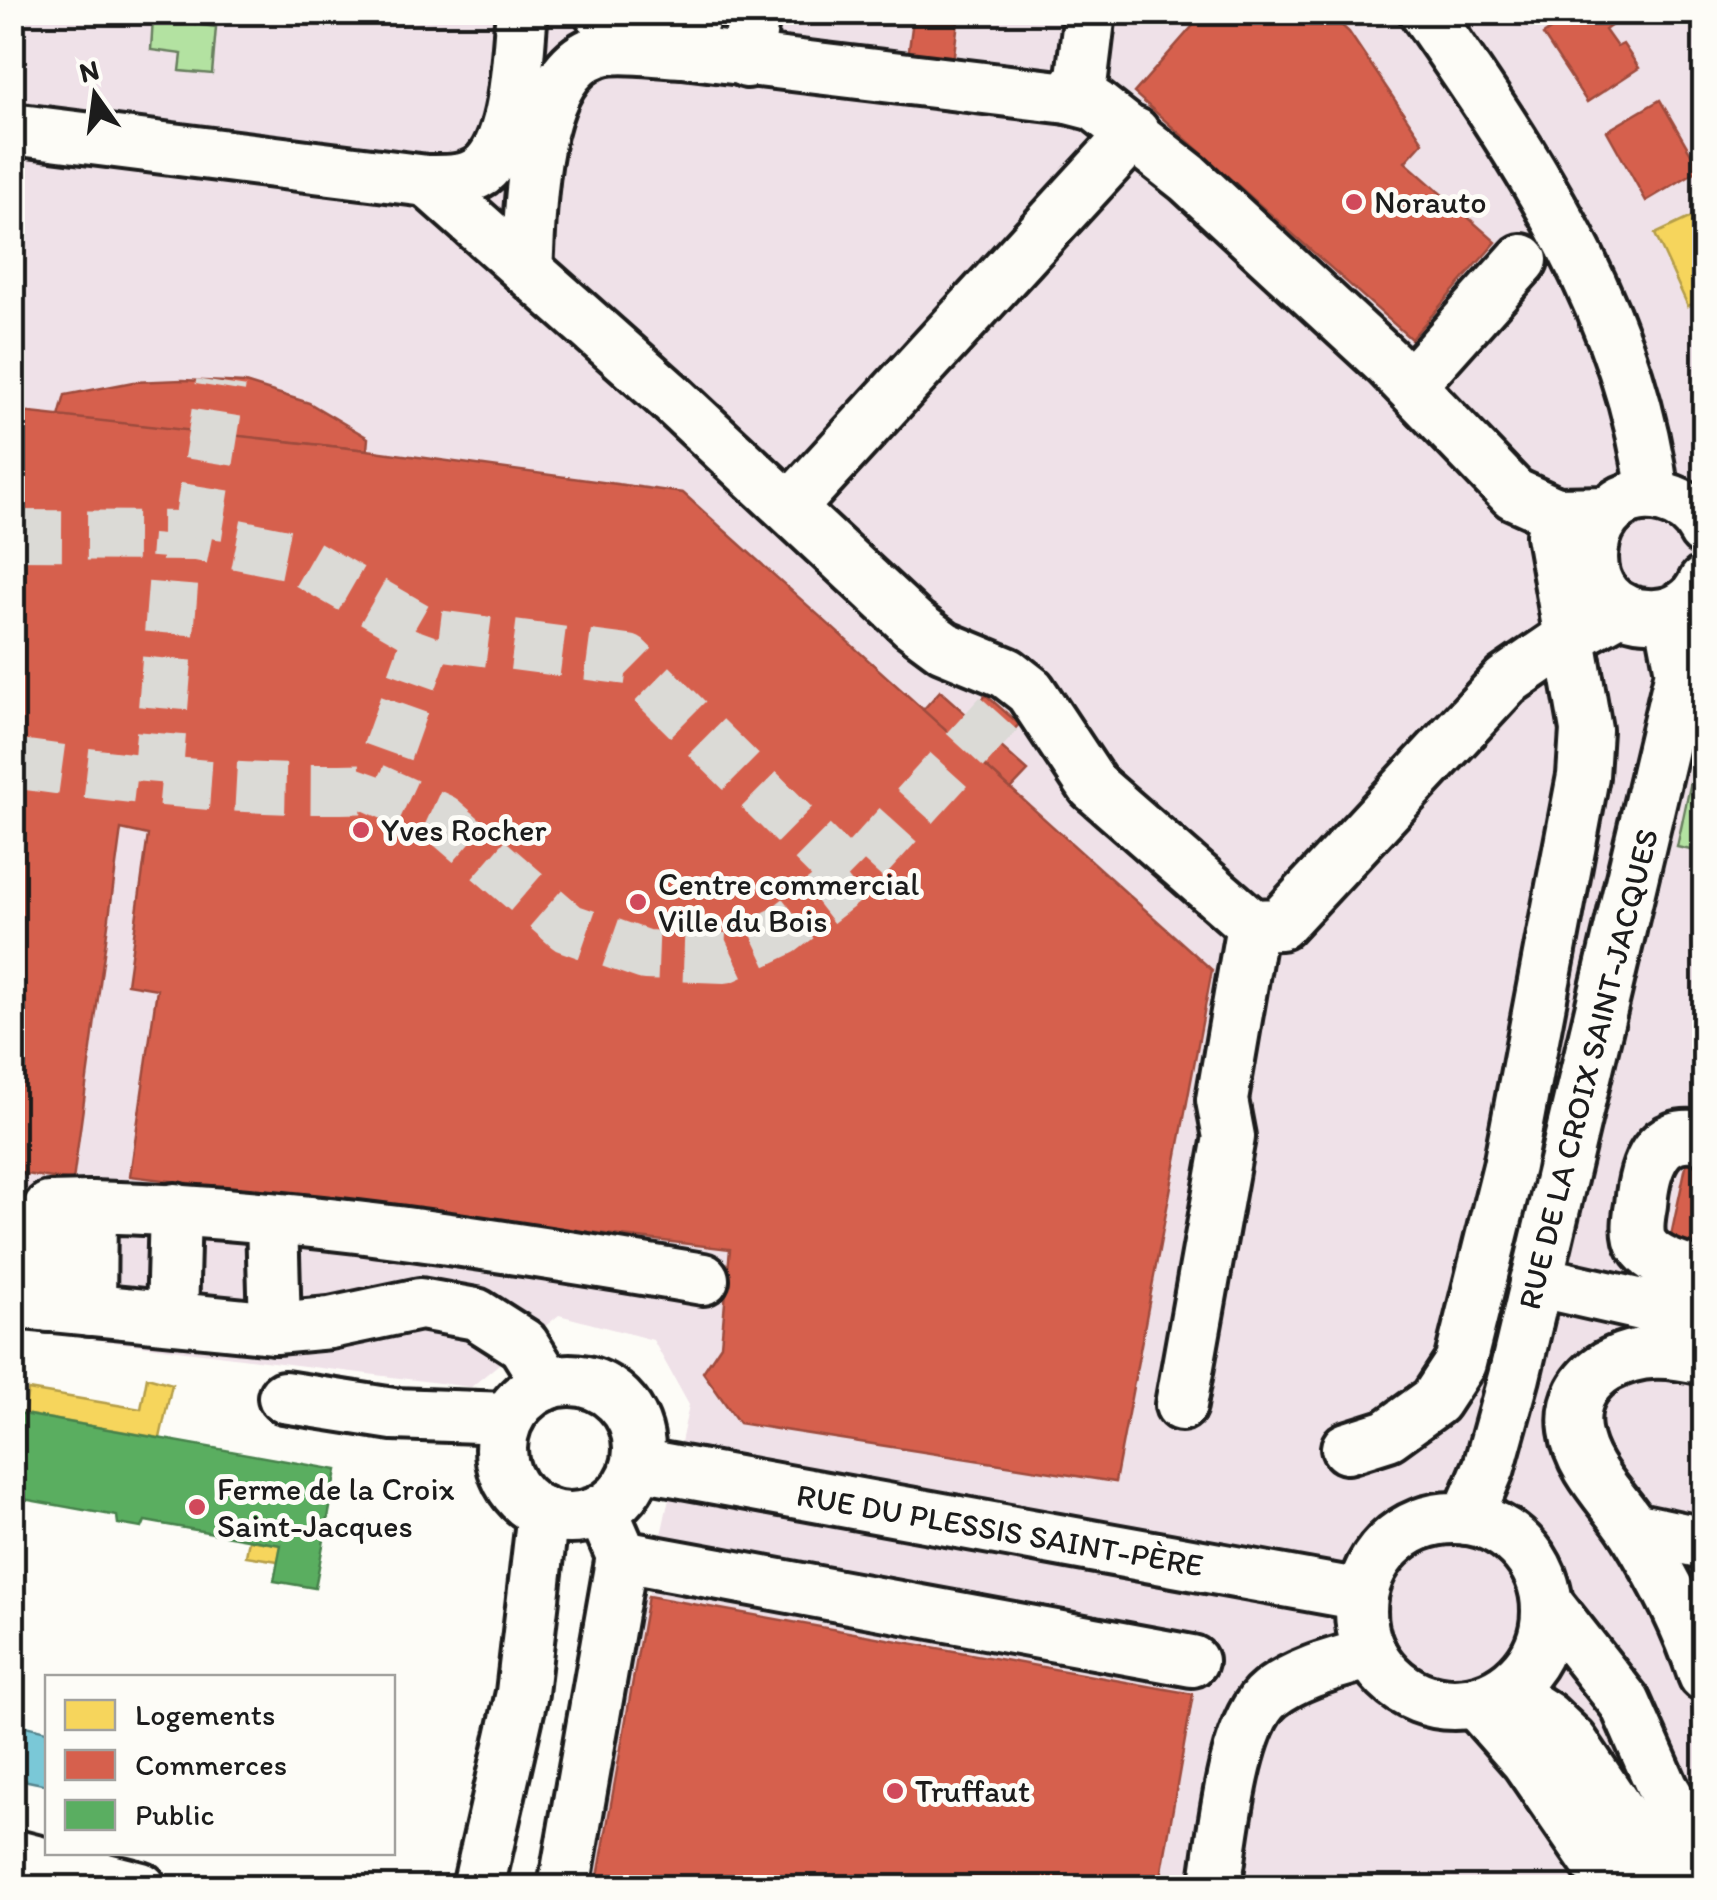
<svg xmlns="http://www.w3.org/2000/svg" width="1717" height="1900" font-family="Itim,sans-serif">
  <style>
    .built { fill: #efe1e8 }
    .green { fill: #b3e2a1; stroke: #687f5e; stroke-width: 2.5 }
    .water { fill: #7ac8d7; stroke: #54838c; stroke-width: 2.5 }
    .homes { fill: #f6d55c; stroke: #b59e49; stroke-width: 2.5 }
    .shops { fill: #d6604d; stroke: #9e4c3e; stroke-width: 2.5 }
    .public { fill: #5aae61; stroke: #47824c; stroke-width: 2.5 }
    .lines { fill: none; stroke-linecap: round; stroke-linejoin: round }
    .minor-tunnel { stroke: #dbdad6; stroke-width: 50; stroke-dasharray: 50 25; stroke-linecap: butt }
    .minor-casing { stroke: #1c1c1c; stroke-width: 58 }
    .minor { stroke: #fdfcf7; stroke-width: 50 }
    .poi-dot { fill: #d1495b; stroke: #fdfcf7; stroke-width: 4 }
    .labels { text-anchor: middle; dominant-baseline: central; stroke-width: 10; stroke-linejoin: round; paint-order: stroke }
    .poi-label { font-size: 32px; fill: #1c1c1c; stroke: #fdfcf7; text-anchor: start }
    .street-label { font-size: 32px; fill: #1c1c1c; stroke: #fdfcf7 }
  </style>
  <rect width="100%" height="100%" fill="#fdfcf7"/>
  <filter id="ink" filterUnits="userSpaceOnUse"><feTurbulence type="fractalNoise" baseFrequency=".01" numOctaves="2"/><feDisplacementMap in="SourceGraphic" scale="20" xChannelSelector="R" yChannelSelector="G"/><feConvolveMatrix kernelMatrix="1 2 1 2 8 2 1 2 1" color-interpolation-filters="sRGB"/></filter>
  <g filter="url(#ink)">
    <polygon class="built" points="13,13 1704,13 1704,1887 538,1887 585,1598 648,1596 689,1405 653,1340 559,1315 471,1387 13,1329"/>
    <g class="green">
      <polygon points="153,18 216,27 212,74 180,71 182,54 151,50"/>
      <polygon points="1704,720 1704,853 1677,847"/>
    </g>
    <polygon class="water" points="13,1723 47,1731 47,1785 13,1778"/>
    <g class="homes">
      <polygon points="1704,211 1704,299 1688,306 1655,234"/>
      <polygon points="147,1377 172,1384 160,1438 24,1414 28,1390 141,1409"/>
      <polygon points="249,1540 281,1545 278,1561 246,1556"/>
    </g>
    <g class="shops">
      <polygon points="914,12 959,12 953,63 908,57"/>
      <polygon points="1205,12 1327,12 1349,32 1423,142 1405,162 1496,242 1411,339 1134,93"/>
      <polygon points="1577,12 1608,12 1615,23 1605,30 1617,47 1623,44 1639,68 1587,102 1543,35"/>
      <polygon points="1660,100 1700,169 1646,201 1607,131"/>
      <polygon points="183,380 245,383 309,403 368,438 367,450 59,417 65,395 133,382"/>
      <polygon points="12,411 367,450 683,493 1212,970 1115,1482 739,1423 703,1372 721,1345 730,1249 130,1176 157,989 127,984 148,835 121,829 73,1181 12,1172"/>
      <polygon points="940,691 968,716 986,695 1019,724 1000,746 1028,771 1011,789 923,710"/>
      <polygon points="1687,1161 1704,1166 1704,1253 1669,1245"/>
      <polygon points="648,1596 1193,1694 1159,1888 596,1888"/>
    </g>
    <polygon class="public" points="12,1412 337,1470 315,1588 274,1581 281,1545 145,1521 142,1528 118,1524 117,1516 12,1497"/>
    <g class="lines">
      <g class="minor-tunnel">
        <polyline points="12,535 197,536 292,555 429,634 628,660 849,879 1002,710"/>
        <polyline points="197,536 221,383"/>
        <polyline points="429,634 374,788 442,819 568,928 645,955 725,958 782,931 849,879"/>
        <path d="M12 763C134 780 252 793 374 788"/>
        <polyline points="157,783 177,536"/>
      </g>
      <g class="minor-casing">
        <g id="minor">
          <polyline points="600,12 683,52 1068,98 1095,105 1188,178 1388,363 1514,494 1556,513 1609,512"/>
          <path d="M1425 12C1529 161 1630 311 1653 495"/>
          <polyline points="747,62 754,12"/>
          <polyline points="1068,98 1082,77 1090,12"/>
          <path d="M12 129 427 181C446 181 465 182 481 171 518 143 517 55 522 12"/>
          <polyline points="427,181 669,396 913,624 944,647 1007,673 1030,691 1093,786 1252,925 1280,924 1506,681 1570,637 1620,609"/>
          <path d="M527 270C531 211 529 73 598 51 621 44 659 52 683 52L696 12"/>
          <polyline points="1410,385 1522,260"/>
          <polyline points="790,508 1134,133"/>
          <path d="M1704 530C1696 513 1683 503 1664 498 1580 476 1560 620 1656 615 1677 614 1696 602 1704 582"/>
          <path d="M1704 1138C1656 1125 1644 1169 1641 1205 1639 1216 1636 1234 1642 1244 1653 1264 1685 1270 1704 1276"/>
          <polyline points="272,1219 275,1328"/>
          <polyline points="1536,1281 1704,1319"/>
          <polyline points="12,1302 275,1328 330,1323 420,1304 476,1314 523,1344 548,1384"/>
          <polyline points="49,1306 49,1208 91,1207"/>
          <path d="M90 1310 91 1207C297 1212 500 1245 703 1279"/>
          <polyline points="172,1317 175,1209"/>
          <path d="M1704 1359C1670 1351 1640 1348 1607 1366 1584 1380 1571 1402 1575 1430 1580 1469 1614 1499 1634 1530 1662 1575 1688 1625 1704 1675"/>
          <circle cx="570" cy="1449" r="69"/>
          <polyline points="284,1397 393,1414 508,1418"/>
          <polyline points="1181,1405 1229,1137 1222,1100 1252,925"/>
          <polyline points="1347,1448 1388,1435 1435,1401 1460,1363 1509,1166 1583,776 1586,730 1552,535 1556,513"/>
          <polyline points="638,1464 1362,1595"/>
          <polyline points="602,1510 622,1556 1192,1661"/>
          <circle cx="1454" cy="1611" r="93"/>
          <polyline points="1467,1519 1489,1467 1514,1377 1681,672 1670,614"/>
          <polyline points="1633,1528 1704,1543"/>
          <polyline points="1548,1605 1625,1703 1663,1789 1704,1857"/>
          <polyline points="1504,1690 1546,1717 1572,1742 1670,1888"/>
          <polyline points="1475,1702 1527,1761 1614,1888"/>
          <polyline points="12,1855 141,1888"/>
          <polyline points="478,1888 522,1693 543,1512"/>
          <polyline points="564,1888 622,1556"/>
          <path d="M1215 1888C1223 1840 1232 1724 1270 1694 1298 1672 1338 1663 1371 1653"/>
        </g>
      </g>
      <use href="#minor" class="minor"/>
    </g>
  </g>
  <g class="poi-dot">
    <circle cx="1354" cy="202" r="10"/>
    <circle cx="361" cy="830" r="10"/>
    <circle cx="638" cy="902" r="10"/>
    <circle cx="197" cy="1507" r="10"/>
    <circle cx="895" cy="1791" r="10"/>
  </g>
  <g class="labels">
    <g class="poi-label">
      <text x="1374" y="202">Norauto</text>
      <text x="381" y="830">Yves Rocher</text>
      <text x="658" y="884">Centre commercial<tspan x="658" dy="37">Ville du Bois</tspan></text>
      <text x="217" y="1489">Ferme de la Croix<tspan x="217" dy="37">Saint-Jacques</tspan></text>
      <text x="915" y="1791">Truffaut</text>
    </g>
    <g class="street-label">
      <text transform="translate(1588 1069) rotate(-76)">RUE DE LA CROIX SAINT-JACQUES</text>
      <text transform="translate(1000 1530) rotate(10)">RUE DU PLESSIS SAINT-PÈRE</text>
    </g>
  </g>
  <rect width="1717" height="1900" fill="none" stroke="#fdfcf7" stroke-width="50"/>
  <rect x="25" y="25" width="1667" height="1850" fill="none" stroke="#1c1c1c" stroke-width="4" filter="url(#ink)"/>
  <rect x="45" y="1675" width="350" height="180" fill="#fdfcf7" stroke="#a3a29f" stroke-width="2.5"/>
  <rect x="65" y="1700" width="50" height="30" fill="#f6d55c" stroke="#a3a29f" stroke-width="2.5"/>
  <text x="135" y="1725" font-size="30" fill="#1c1c1c">Logements</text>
  <rect x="65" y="1750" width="50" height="30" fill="#d6604d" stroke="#a3a29f" stroke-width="2.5"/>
  <text x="135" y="1775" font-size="30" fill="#1c1c1c">Commerces</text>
  <rect x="65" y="1800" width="50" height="30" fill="#5aae61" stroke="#a3a29f" stroke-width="2.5"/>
  <text x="135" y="1825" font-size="30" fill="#1c1c1c">Public</text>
  <g transform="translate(95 95) rotate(346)" stroke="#fdfcf7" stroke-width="8" paint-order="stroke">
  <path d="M0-8L18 38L0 25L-18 38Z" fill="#1c1c1c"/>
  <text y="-15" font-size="28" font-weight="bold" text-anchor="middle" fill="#1c1c1c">N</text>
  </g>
</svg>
